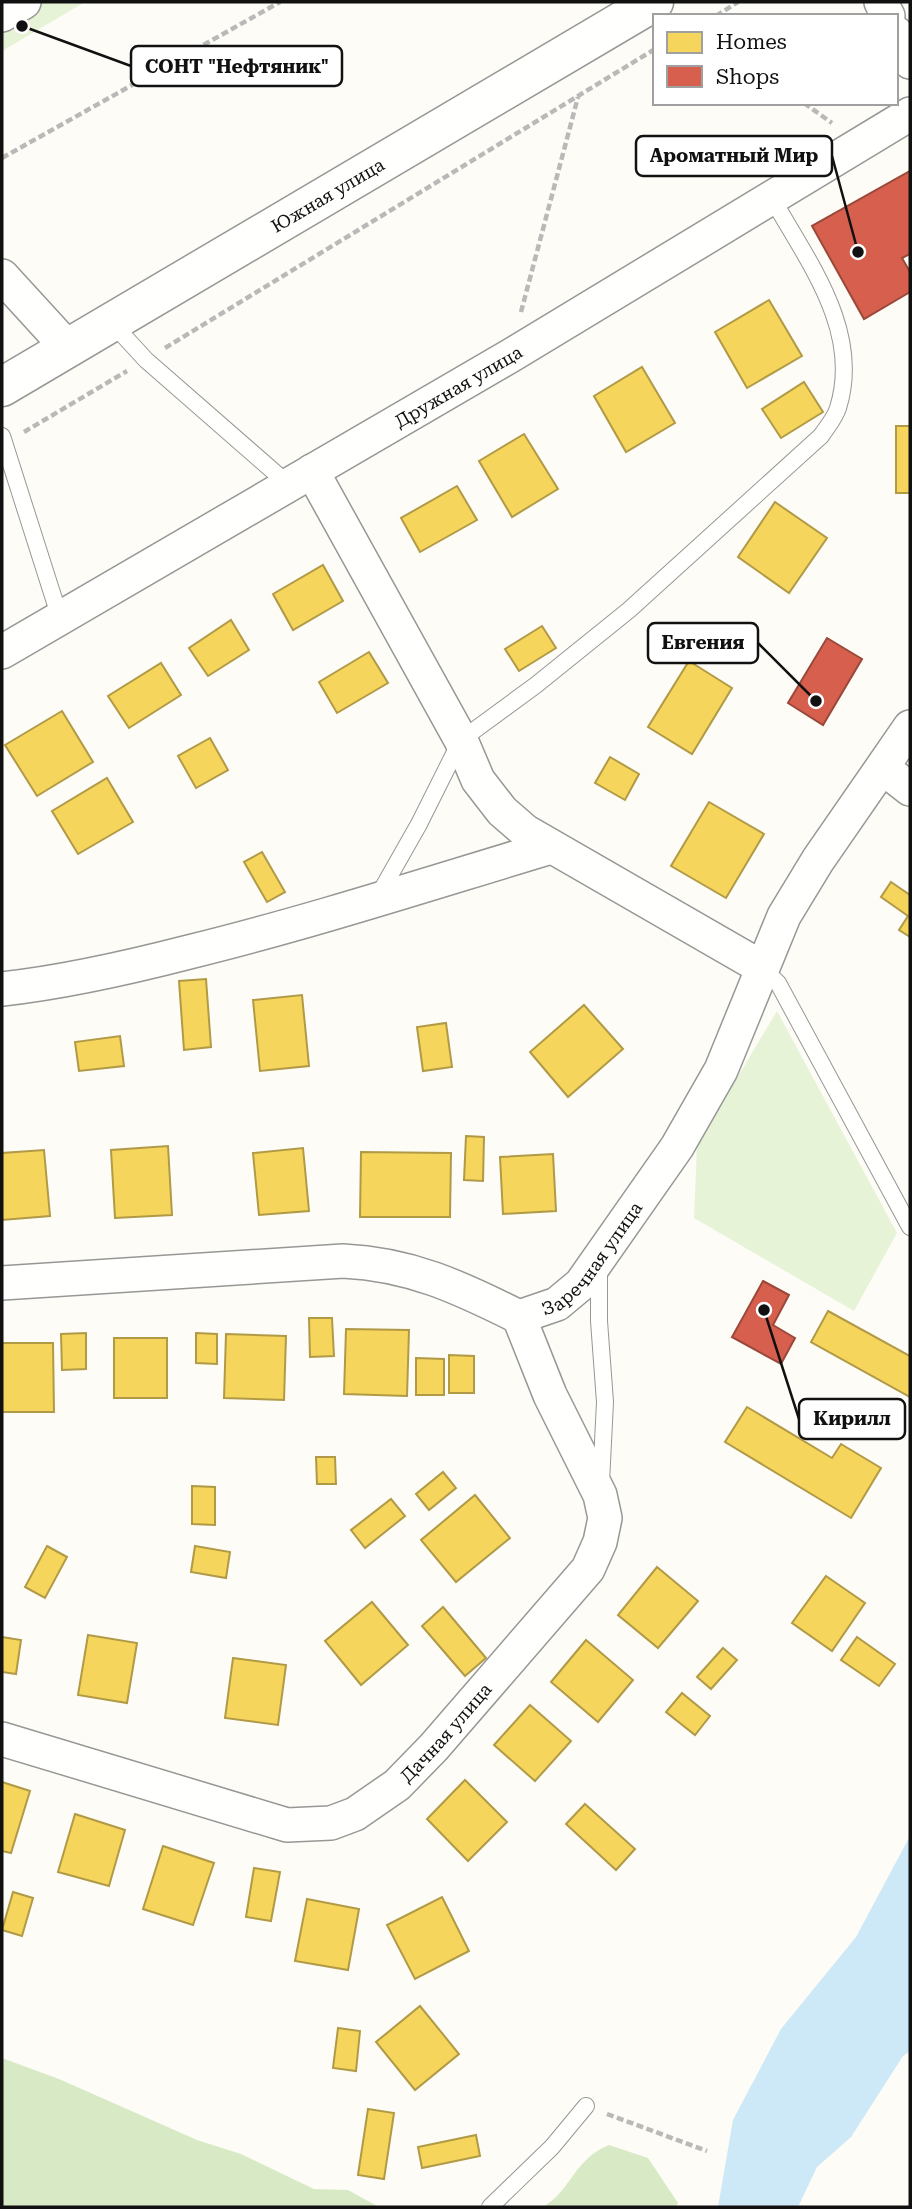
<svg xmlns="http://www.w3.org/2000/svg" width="912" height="2209" font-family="'Roboto Serif',serif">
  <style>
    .green { fill: #e7f3d7 }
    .forest { fill: #d8eac5 }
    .water { fill: #cde8f7 }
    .homes { fill: #f6d55c; stroke: #b19a46; stroke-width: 2 }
    .shops { fill: #d6604d; stroke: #9b483b; stroke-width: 2 }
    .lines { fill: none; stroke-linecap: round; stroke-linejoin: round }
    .service-casing { stroke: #979795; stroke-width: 18 }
    .minor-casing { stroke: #979795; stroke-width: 36 }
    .tertiary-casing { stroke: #979795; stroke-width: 41 }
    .path { stroke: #b9b9b8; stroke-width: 4.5; stroke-dasharray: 7 3.5; stroke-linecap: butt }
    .service { stroke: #fffffe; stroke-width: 16 }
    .minor { stroke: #fffffe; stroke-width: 33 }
    .tertiary { stroke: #fffffe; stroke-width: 38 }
    .labels { text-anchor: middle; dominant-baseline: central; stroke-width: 7; stroke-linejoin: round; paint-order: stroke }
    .street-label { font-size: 18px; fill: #111; stroke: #fff }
    .leader { fill: none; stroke: #111; stroke-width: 2.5 }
    .callout-dot { fill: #111; stroke: #fff; stroke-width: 2.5 }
    .callout { fill: #fff; stroke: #111; stroke-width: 2.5 }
    .callout-label { font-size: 19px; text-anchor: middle; font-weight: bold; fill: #111 }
  </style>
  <rect width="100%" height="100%" fill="#fdfcf7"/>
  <g class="green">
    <polygon points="2,2 85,2 2,51"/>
    <polygon points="777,1011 897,1233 854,1311 694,1218 697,1145"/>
  </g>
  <g class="forest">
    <polygon points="2,2058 59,2079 197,2140 241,2154 314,2189 348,2190 379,2207 2,2207"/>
    <path d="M609 2145 648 2158 678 2203 676 2207H543C571 2191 574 2159 609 2145Z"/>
  </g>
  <polygon class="water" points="910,1836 910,2051 903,2056 851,2137 817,2167 798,2207 718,2207 733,2120 781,2029 856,1937"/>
  <g class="homes">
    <polygon points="769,300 802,356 747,388 715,332"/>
    <polygon points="642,367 675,423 626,452 594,396"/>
    <polygon points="804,382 823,412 781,438 762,409"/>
    <rect x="896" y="426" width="14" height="67"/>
    <polygon points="524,434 558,489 512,517 479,461"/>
    <polygon points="457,486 477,520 420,552 401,518"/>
    <polygon points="775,502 827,538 789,593 738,557"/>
    <polygon points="323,565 343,601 293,630 273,594"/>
    <polygon points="231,620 249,650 208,676 189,648"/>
    <polygon points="542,626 556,648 519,671 505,649"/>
    <polygon points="369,652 388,683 337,713 319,682"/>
    <polygon points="689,661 732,688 692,754 648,727"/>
    <polygon points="161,663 181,695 129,728 108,696"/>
    <polygon points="62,711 93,762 37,796 5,745"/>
    <polygon points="210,738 228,770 196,788 178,756"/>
    <polygon points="610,757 639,774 625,800 595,783"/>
    <polygon points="107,778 133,822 78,854 52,811"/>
    <polygon points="709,802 764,834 726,898 671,866"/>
    <polygon points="262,852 285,892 267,902 244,862"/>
    <polygon points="891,882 910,895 910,937 899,930 908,916 881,897"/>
    <polygon points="206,979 211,1047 184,1050 179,981"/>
    <polygon points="302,995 309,1066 260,1071 253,1000"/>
    <polygon points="584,1005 623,1049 568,1097 530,1052"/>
    <polygon points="446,1023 452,1067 423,1071 417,1027"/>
    <polygon points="120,1036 124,1066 79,1071 75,1042"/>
    <polygon points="466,1136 484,1137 483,1181 464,1180"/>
    <polygon points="168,1146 172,1215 115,1218 111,1150"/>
    <polygon points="303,1148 309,1211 259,1215 253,1153"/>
    <polygon points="44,1150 50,1216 2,1220 2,1153"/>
    <polygon points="361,1152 451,1153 450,1217 360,1217"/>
    <polygon points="553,1154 556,1211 503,1214 500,1157"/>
    <polygon points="828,1311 910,1356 910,1397 811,1342"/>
    <polygon points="309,1318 332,1318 334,1356 310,1357"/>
    <polygon points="346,1329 409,1330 407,1396 344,1394"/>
    <polygon points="86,1333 86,1369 62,1370 61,1334"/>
    <polygon points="196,1333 217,1334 217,1364 196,1363"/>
    <polygon points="226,1334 286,1336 284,1400 224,1398"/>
    <rect x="114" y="1338" width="53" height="60"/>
    <polygon points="2,1343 53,1343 54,1412 2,1412"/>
    <polygon points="449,1355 474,1356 474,1393 449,1393"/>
    <polygon points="416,1358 444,1359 444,1395 416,1395"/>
    <polygon points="747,1407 832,1458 841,1444 881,1468 851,1518 725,1442"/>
    <polygon points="316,1457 335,1457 336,1484 317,1484"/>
    <polygon points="443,1472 456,1488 429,1510 416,1494"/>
    <polygon points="192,1486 215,1487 215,1525 192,1524"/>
    <polygon points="475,1495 510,1538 456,1582 421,1540"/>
    <polygon points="391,1499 405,1516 365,1548 351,1530"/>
    <polygon points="47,1546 67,1557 45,1598 25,1587"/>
    <polygon points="195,1546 230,1552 226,1578 191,1572"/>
    <polygon points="657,1567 698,1601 658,1648 618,1615"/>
    <polygon points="826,1576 865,1603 832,1651 792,1623"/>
    <polygon points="372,1602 408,1645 361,1685 325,1641"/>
    <polygon points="443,1607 486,1658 465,1676 422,1626"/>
    <polygon points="88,1635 137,1643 127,1703 78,1695"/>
    <polygon points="2,1637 21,1640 16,1674 2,1672"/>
    <polygon points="857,1637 895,1664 879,1686 841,1660"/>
    <polygon points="586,1640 633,1680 598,1722 551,1682"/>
    <polygon points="723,1648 737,1660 711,1689 697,1677"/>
    <polygon points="233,1658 286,1665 278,1725 225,1718"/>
    <polygon points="682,1693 710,1716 695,1735 666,1712"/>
    <polygon points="530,1705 571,1741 535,1781 494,1745"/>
    <polygon points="465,1780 507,1822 468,1861 427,1819"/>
    <polygon points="2,1782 30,1791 11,1853 2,1851"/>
    <polygon points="585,1804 635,1849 616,1870 566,1824"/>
    <polygon points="75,1814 125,1830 109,1886 58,1872"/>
    <polygon points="163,1846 214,1863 193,1925 143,1909"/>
    <polygon points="254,1868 280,1872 271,1921 246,1917"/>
    <polygon points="13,1892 33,1898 22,1936 2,1930"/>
    <polygon points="442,1897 469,1951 415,1979 387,1925"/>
    <polygon points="307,1899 359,1909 348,1970 295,1961"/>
    <polygon points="420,2006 459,2054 415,2090 376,2042"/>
    <polygon points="338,2028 360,2031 356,2071 333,2068"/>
    <polygon points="368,2109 394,2113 384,2179 358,2175"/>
    <polygon points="476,2135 480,2156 422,2168 418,2147"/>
  </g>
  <g class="shops">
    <polygon points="910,171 910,254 902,258 910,272 910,292 864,319 812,226"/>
    <polygon points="827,638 862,659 823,725 788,703"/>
    <polygon points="763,1281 789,1295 773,1325 795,1338 781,1364 732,1337"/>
  </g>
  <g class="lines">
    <g class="service-casing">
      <g id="service">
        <polyline points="112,323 146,360 288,484"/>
        <polyline points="2,436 60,618"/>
        <path d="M377 898 419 824 461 740 536 685 629 610 821 436C827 427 835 418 838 408 862 331 808 262 772 198"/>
        <polyline points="761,967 778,983 910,1227"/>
        <polyline points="599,1267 599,1321 605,1402 601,1482"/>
        <polyline points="490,2207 552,2147 586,2106"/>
      </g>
    </g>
    <g class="minor-casing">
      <g id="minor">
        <polyline points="881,2 888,16"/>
        <polyline points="2,15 24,2"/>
        <polyline points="896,33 910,62"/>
        <polyline points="2,276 67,347"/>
        <polyline points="312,471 461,740 478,780 502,811 525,831 761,967"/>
        <path id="s1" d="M2 652 510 356 910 114"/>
        <polyline points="883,768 910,789"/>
        <path d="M2 989C66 982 127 968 189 952 311 922 431 883 551 847"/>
        <path id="s2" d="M2 1283 343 1261C410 1264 459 1287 519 1317L557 1304 581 1284 677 1147 721 1070 784 916 818 860 910 727"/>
        <path id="s3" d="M2 1739 287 1825 331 1823 355 1814 397 1785 434 1747 588 1569 600 1542 605 1518 600 1495 550 1395 519 1317"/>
      </g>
    </g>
    <g class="tertiary-casing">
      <g id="tertiary">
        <path id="s4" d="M2 387 654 2"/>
      </g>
    </g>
    <g class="path">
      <polyline points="716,16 738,2"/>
      <polyline points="804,103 832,123"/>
      <polyline points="2,158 280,2"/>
      <polyline points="521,312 578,97"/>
      <polyline points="165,348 655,49"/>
      <polyline points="24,432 127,371"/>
      <polyline points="607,2114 707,2151"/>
    </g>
    <use href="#service" class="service"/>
    <use href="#minor" class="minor"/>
    <use href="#tertiary" class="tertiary"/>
  </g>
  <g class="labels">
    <g class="street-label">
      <text stroke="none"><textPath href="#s4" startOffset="378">Южная улица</textPath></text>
      <text stroke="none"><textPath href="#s1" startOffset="528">Дружная улица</textPath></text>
      <text stroke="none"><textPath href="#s2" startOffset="625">Заречная улица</textPath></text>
      <text stroke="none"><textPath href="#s3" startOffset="490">Дачная улица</textPath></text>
    </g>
  </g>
  <path class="leader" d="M22 26L131 66M858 252L832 156M816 701L758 643M764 1310L799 1419"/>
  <g class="callout-dot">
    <circle cx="22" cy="26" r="7"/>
    <circle cx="858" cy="252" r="7"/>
    <circle cx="816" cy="701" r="7"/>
    <circle cx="764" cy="1310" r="7"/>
  </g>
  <g class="callout">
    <rect x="131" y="46" width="211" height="40" rx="7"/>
    <rect x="636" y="136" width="196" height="40" rx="7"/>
    <rect x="648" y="623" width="110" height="40" rx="7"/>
    <rect x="799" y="1399" width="106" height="40" rx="7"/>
  </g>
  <g class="callout-label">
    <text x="237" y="73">СОНТ "Нефтяник"</text>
    <text x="734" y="162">Ароматный Мир</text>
    <text x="703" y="649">Евгения</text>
    <text x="852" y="1425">Кирилл</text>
  </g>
  <rect width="912" height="2209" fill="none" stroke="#111111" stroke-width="7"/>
  <rect x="653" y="14" width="245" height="91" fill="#ffffff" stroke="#a0a0a0" stroke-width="2"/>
  <rect x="667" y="32" width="35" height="21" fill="#f6d55c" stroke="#a0a0a0" stroke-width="2"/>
  <text x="716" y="49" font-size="21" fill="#111111">Homes</text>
  <rect x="667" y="66" width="35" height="21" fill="#d6604d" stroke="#a0a0a0" stroke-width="2"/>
  <text x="716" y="84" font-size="21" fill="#111111">Shops</text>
</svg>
